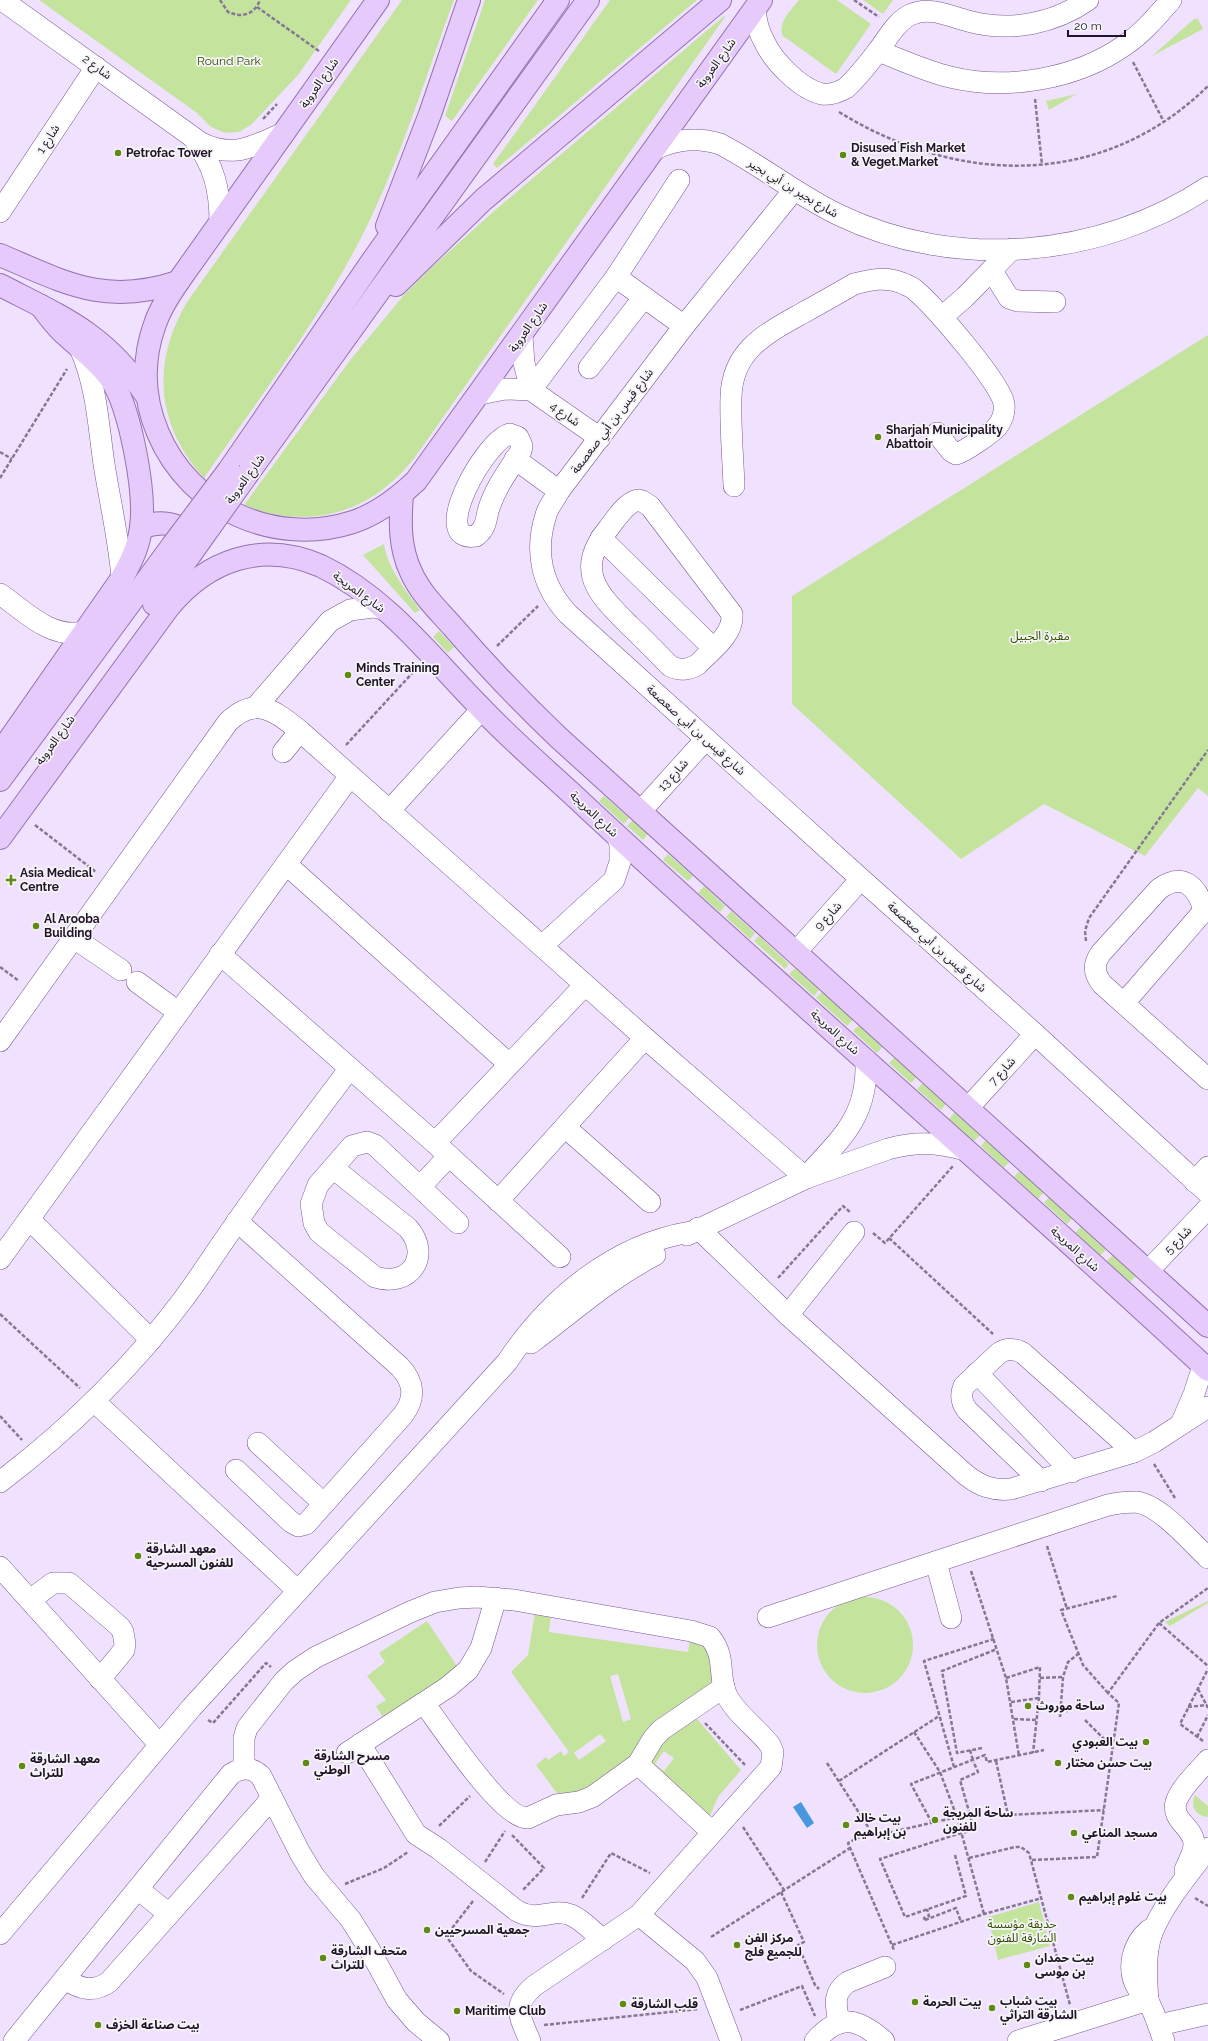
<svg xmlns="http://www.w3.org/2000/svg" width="1208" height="2041" font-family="Raleway,'Noto Sans Arabic',sans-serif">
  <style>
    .green { fill: #c4e49e; fill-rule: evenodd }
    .water { fill: #4898e0 }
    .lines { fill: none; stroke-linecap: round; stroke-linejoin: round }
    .minor-casing { stroke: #795796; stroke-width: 22 }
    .major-casing { stroke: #9472b1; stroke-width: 24 }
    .path { stroke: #867892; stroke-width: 2.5; stroke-dasharray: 4 2; stroke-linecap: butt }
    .minor { stroke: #fff; stroke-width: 21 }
    .major { stroke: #e5cafb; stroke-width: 22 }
    .major-bridge-casing { stroke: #9472b1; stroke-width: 24; stroke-linecap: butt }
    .path-bridge { stroke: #867892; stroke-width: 2.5; stroke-dasharray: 4 2; stroke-linecap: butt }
    .major-bridge { stroke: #e5cafb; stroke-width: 22 }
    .poi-dot { fill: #608915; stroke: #f5f5f5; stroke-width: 1.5 }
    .labels { text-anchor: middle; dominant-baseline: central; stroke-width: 3.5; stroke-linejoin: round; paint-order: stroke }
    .park-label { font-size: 12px; fill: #314a01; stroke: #f5f5f5 }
    .street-label { font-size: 12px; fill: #20122b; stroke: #f5f5f5 }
    .poi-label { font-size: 12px; font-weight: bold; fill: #20122b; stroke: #f5f5f5; text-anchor: start }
  </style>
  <rect width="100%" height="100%" fill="#f0e2fe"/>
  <g class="green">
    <polygon points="39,0 351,0 298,75 251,125 239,132 225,133 211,127 197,113"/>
    <path d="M402 0H454C426 76 402 154 367 226 324 314 259 398 204 478 156 425 151 363 187 302Z"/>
    <polygon points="485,0 538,0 452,121 445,116"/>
    <polygon points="610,0 697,0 497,168 493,164"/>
    <path d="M799 0H837L871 24 836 74 783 36C777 23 791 10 799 0Z"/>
    <polygon points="863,0 893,0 883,14"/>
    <path d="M724 16 725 17 418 453C375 512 312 532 244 505L351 359 403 296 432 267 493 212Z"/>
    <polygon points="1194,19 1198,19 1203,29 1152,56"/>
    <polygon points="1077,94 1049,110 1046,101"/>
    <polygon points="1208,335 1208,796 1198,788 1145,856 1044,804 961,859 792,704 792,596"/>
    <path d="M384 544C388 569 405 589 420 610L415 613 363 555Z"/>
    <polygon points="439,631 454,647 448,653 433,637"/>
    <polygon points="604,796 629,818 624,824 599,801"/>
    <polygon points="633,820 648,834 643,840 627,826"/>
    <polygon points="668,854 693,876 688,881 663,860"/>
    <polygon points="704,886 725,906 720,912 698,893"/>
    <polygon points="731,911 755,933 750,939 726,917"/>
    <polygon points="759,936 789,964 785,969 754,941"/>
    <polygon points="795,968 819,990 814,996 789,974"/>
    <polygon points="822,992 853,1020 847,1026 816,998"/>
    <polygon points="859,1025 883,1046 877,1053 853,1031"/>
    <polygon points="895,1057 917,1077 911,1083 889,1063"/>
    <polygon points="923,1083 946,1104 941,1110 917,1089"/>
    <polygon points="955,1112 980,1135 974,1141 949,1119"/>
    <polygon points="986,1140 1010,1161 1004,1168 981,1146"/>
    <polygon points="1020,1170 1044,1192 1038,1199 1014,1177"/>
    <polygon points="1049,1197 1073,1218 1067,1224 1044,1203"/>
    <polygon points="1081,1227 1106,1250 1100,1256 1075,1233"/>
    <polygon points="1113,1255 1136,1276 1130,1282 1107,1261"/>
    <circle cx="865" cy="1645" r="48"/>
    <polygon points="1208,1601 1208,1603 1170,1626 1165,1622"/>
    <path d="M535 1612 551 1615 549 1632 688 1652 690 1639 706 1647 718 1678 645 1746 589 1791 564 1797 556 1792 536 1765 546 1757 548 1760 561 1751 564 1756 569 1752 511 1672 528 1655ZM618 1674 631 1719 623 1722 610 1676ZM600 1734 606 1741 579 1760 574 1753Z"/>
    <polygon points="427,1621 459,1669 384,1719 376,1706 386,1700 367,1676 385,1662 379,1653"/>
    <path d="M692 1713 741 1770 718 1797 709 1818 650 1765 655 1749ZM664 1751 674 1758 664 1771 655 1764Z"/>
    <path d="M1195 1795 1208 1806V1817C1195 1816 1190 1806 1195 1795Z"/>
    <polygon points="1039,1902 1050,1946 998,1960 988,1917"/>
  </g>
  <polygon class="water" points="801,1802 814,1823 807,1828 793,1807"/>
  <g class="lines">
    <g class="minor-casing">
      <g id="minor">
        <path d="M2 0 201 143C234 159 253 146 284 133"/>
        <path d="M755 9C756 20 758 31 764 41 773 61 800 89 822 94 830 95 839 92 846 88 858 77 868 64 878 51 887 39 896 22 910 15 931 5 952 18 972 22 1012 32 1055 23 1088 0"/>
        <path d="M878 51C902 60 925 71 950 77 1007 91 1077 79 1125 45 1143 33 1157 16 1171 0"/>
        <path d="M194 139C214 165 220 190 220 222"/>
        <path d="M655 149C677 139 697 137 720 144 761 165 797 195 839 215 955 271 1101 258 1208 187"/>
        <path d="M794 190 684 326 559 491C555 499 548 507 546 515 534 552 542 586 568 614L861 879 1035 1034 1208 1193"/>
        <polyline points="0,212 96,67"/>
        <polyline points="992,271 1009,298 1018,301 1055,302"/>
        <polyline points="616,277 684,326"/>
        <polyline points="942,317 965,297 1012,249"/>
        <polyline points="522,336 524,363 531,390"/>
        <path d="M80 348C97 387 98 423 104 464 110 502 119 540 122 578"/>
        <polyline points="589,368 644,297"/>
        <polyline points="531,390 616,277 679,180"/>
        <polyline points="480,394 505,389 531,390 600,438"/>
        <path d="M510 434 518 437 522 446 521 451C508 471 495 488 488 511 486 522 485 529 476 536 427 544 485 440 510 434Z"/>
        <polyline points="515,459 559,491"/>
        <path d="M734 486C733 457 730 427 731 397 732 351 765 334 801 314 819 304 837 294 854 284 870 280 886 276 902 283 906 285 912 287 915 290 933 305 1002 384 1004 404 1005 412 1002 421 997 427 992 433 964 452 956 454L951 451 937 433"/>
        <path d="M638 500 642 501 650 506 732 614C734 635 710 651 697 665 687 670 680 671 670 666 656 652 643 638 629 625 598 594 574 571 608 529 616 519 625 503 638 500Z"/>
        <polyline points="601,538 713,648"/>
        <path d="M0 594C26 612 50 639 84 632"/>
        <polyline points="255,708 330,621 350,610 373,607 384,609"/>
        <polyline points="283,752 300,731"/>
        <polyline points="389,811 482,709"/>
        <polyline points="640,812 706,739"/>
        <polyline points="286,864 509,1064"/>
        <path d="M1204 910C1197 886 1183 872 1159 889L1101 953C1093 964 1094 974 1102 984L1208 1079"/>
        <polyline points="74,938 121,970"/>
        <polyline points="542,946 614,880 620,862 620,844 617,836"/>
        <polyline points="796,952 861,879"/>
        <polyline points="220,954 435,1143 560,1257"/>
        <polyline points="137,982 178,1012"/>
        <polyline points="1124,1003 1208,906"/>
        <path d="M0 1041 228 722C256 695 275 711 300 731L645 1038 806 1178"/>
        <polyline points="968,1108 1035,1034"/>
        <polyline points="565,1127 650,1202"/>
        <polyline points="435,1143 585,985"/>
        <path d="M333 1168 408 1228C432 1256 410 1288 375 1277L319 1232 314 1223 311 1204 318 1185 352 1146 367 1142 375 1145 458 1223"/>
        <path d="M807 1176C842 1137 868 1117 866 1060"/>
        <polyline points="1195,1182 1208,1167"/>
        <polyline points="420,1187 449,1156"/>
        <polyline points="498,1201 645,1038"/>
        <polyline points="29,1219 151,1340"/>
        <path d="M698 1228 788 1315 966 1475C980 1486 993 1491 1011 1489L1134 1452 1154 1442 1208 1407"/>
        <path d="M687 1235 806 1178 888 1149C915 1141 939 1142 965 1150"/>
        <polyline points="0,1259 350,776"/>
        <polyline points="1148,1271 1208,1208"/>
        <polyline points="788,1315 854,1232"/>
        <path d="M531 1343C574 1311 607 1280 655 1255"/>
        <polyline points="977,1373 1072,1472"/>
        <polyline points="94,1401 298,1591"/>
        <polyline points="1181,1424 1194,1394 1203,1366"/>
        <polyline points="258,1443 324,1504"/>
        <path d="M236 1470 291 1522 298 1526 306 1524 403 1415C416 1398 414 1382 400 1367L237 1221"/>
        <path d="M1041 1481 967 1410C961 1402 960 1395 964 1386L999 1353C1007 1348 1016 1348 1024 1354L1134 1452"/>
        <path d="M0 1482C68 1430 130 1370 182 1301 201 1276 218 1248 237 1222 273 1169 312 1119 350 1068"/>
        <polyline points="936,1562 951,1618"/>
        <polyline points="0,1567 159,1744"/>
        <polyline points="30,1600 53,1583 69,1583 120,1627 123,1632 125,1644 124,1650 100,1679"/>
        <path d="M768 1617 1108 1505C1117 1503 1127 1502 1136 1502 1159 1504 1191 1542 1208 1558"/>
        <path d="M424 1703C441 1726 502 1819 528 1818L556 1805 579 1802 592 1797 638 1764 653 1739 661 1730 724 1687"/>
        <path d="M360 1744 416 1834 439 1849 517 1911C540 1923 552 1907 571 1915 583 1920 593 1932 603 1940"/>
        <polyline points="347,1753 448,1687 468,1670 481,1648 496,1598"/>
        <polyline points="638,1764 712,1832"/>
        <path d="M244 1768V1738L247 1728 284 1681 295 1671 316 1657 410 1612 435 1602 459 1598 477 1597 514 1600 691 1631 710 1637C727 1658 717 1675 727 1696 737 1715 757 1728 770 1745L773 1752 771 1767 639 1915 534 1986C511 2006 520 2017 530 2041"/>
        <path d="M1185 1870C1188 1862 1194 1853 1194 1844 1194 1827 1171 1821 1176 1802 1181 1787 1198 1772 1208 1760"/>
        <polyline points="138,1889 169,1914"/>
        <polyline points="639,1915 695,1961 707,1978 731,2041"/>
        <path d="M1149 1930C1132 1944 1126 1970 1138 1989 1141 1993 1146 1996 1148 2001 1155 2013 1159 2028 1164 2041"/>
        <path d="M0 1934 192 1707 507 1362C549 1299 613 1245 690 1232"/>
        <path d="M65 1979C80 1989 93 1993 109 1982L272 1798"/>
        <path d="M1148 2000C1146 1975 1144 1946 1156 1924 1169 1897 1190 1873 1208 1848"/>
        <path d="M839 2023C836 2006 832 1993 848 1982L885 1967"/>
        <polyline points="1159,2025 1208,2014"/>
        <path d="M14 2041 231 1774C242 1767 252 1767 261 1776L300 1853 314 1876 351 1920 368 1947 397 2000 416 2022 439 2041"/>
        <path d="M815 2041C840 2013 858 2018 884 2041"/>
        <polyline points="1018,2041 1148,2000"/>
      </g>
    </g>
    <g class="major-casing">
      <g id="major">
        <path d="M378 0 178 282C169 295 160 309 155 324 142 360 143 398 158 433 190 509 275 547 353 522 377 514 398 498 416 481L761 0"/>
        <polyline points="387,226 430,114 469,0"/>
        <path d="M0 255C66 283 105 306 178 282"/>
        <path d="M0 285C64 318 104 333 146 395"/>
        <polyline points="396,285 483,200 720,0"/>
        <polyline points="229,470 373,260 558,0"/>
        <polyline points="249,472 588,0"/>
        <path d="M402 494C400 521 399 547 411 572 420 593 438 610 453 627 487 666 522 703 559 738L1208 1326"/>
        <path d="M141 528C161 519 185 523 197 543"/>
        <polyline points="154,604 190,555"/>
        <path d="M0 753 122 578C131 562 139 546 141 527 146 492 130 408 111 379 99 362 82 350 67 336 57 328 49 317 41 306"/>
        <polyline points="0,780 172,546"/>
        <path d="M0 838 168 608C207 560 262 540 321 566 386 597 431 657 480 707 513 742 550 773 585 806 790 997 1003 1179 1208 1370"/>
      </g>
    </g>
    <g class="path">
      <path d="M220 0 228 12C242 18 254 15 260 0"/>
      <polyline points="854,0 879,17"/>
      <polyline points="257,7 319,51"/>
      <polyline points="1133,62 1164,122"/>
      <polyline points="1035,99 1042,165"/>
      <path d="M839 112C959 186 1103 189 1208 86"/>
      <polyline points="263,119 277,104"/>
      <polyline points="0,452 12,459"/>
      <polyline points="0,478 67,369"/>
      <polyline points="497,646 538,606"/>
      <polyline points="346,745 417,668"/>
      <polyline points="35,825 96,872"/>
      <polyline points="1086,941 1085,931 1089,918 1208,750"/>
      <polyline points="0,967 19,981"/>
      <polyline points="873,1233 885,1243 953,1166"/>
      <polyline points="889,1238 993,1334"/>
      <polyline points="778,1278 843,1206 850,1212"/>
      <polyline points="0,1314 80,1388"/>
      <polyline points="0,1416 22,1440"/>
      <polyline points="1154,1464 1175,1498"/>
      <polyline points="1047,1546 1067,1609"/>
      <polyline points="971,1571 1006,1678 1019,1756"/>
      <polyline points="1159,1623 1208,1666"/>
      <polyline points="1006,1678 1040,1667 1039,1698 1033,1753"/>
      <polyline points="1040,1678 1063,1677"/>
      <polyline points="1198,1689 1208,1708"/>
      <polyline points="1108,1693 1083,1665 1061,1610 1117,1596"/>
      <polyline points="1011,1702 1039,1698"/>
      <polyline points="1038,1707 1047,1708 1047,1710 1068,1711"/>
      <polyline points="1188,1707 1207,1705"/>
      <polyline points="1060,1717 1063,1677 1068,1662 1078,1654"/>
      <polyline points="1014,1719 1036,1720"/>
      <polyline points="208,1720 213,1723 266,1663 271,1667"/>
      <polyline points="1085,1720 1113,1748"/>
      <polyline points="705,1723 746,1766"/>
      <polyline points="914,1732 940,1772 957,1817 984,1914"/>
      <polyline points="1197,1737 1208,1715"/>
      <polyline points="1203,1741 1180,1724 1208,1669"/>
      <polyline points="982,1748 957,1753 942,1671 997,1649"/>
      <polyline points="970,1750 972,1757"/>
      <polyline points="996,1761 1008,1815 1104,1810"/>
      <polyline points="827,1763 874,1836 957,1817"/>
      <polyline points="954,1767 924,1661 994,1639"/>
      <polyline points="839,1781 939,1716"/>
      <polyline points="932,1823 911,1784 985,1755 987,1762 1044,1750"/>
      <polyline points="439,1826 470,1796"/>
      <polyline points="743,1827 784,1890"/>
      <polyline points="871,1831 848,1843 894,1950"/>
      <polyline points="966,1832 974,1829 960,1780 978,1772 974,1763"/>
      <polyline points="512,1835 544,1868 522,1891"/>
      <polyline points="955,1855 966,1896 905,1917 880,1859 958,1834"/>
      <polyline points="969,1858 1015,1847 1021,1847 1029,1853 1070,2005"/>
      <polyline points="1032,1860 1097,1857 1119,1703 1108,1693 1159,1623 1208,1588"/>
      <polyline points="485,1862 505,1831"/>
      <polyline points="345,1884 384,1868 408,1852"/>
      <polyline points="781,1892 804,1942 798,1945 815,1985 819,1989"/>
      <polyline points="582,1898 611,1853 650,1873"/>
      <polyline points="1195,1898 1208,1906"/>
      <polyline points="473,1901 446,1936 471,1971 504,1994"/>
      <polyline points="925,1920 956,1908 961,1922"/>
      <polyline points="925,1920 924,1918 929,1916 927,1909"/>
      <polyline points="711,1937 850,1848"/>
      <polyline points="892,1945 984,1914 1042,1898"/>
      <polyline points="740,2010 802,1986 815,2016"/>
      <polyline points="544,2025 699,2009"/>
    </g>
    <use href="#minor" class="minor"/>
    <use href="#major" class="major"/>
    <g class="major-bridge-casing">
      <g id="major-bridge">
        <polyline points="172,546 229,470"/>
        <polyline points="190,555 249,472"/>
      </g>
    </g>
    <g class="path-bridge">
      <polyline points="972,1757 974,1763"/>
      <polyline points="958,1834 966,1832"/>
    </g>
    <use href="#major-bridge" class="major-bridge"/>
  </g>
  <g class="poi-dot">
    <circle cx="118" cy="153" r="4"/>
    <circle cx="843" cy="155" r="4"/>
    <circle cx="878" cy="437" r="4"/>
    <circle cx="348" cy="675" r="4"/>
    <path d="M9 874h4v4h4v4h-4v4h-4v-4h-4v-4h4z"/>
    <circle cx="36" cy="926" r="4"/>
    <circle cx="138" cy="1556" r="4"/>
    <circle cx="1028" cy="1706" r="4"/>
    <circle cx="1146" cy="1742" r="4"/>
    <circle cx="306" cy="1763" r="4"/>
    <circle cx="1058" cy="1763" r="4"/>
    <circle cx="22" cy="1766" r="4"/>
    <circle cx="935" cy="1820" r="4"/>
    <circle cx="846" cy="1825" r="4"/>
    <circle cx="1074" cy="1833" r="4"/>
    <circle cx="1071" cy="1897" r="4"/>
    <circle cx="427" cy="1930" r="4"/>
    <circle cx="737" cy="1945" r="4"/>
    <circle cx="323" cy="1958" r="4"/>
    <circle cx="1027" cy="1965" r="4"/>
    <circle cx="915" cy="2002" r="4"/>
    <circle cx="623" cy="2004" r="4"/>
    <circle cx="992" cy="2008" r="4"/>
    <circle cx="457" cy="2011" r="4"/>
    <circle cx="98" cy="2025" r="4"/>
  </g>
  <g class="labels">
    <g class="park-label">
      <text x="229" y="61">Round Park</text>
      <text x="1040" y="636">مقبرة الجبيل</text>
      <text x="1022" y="1924">حديقة مؤسسة<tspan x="1022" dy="14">الشارقة للفنون</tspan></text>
    </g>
    <g class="street-label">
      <text transform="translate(716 63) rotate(-54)">شارع العروبة</text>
      <text transform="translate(97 67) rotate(36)">شارع 2</text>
      <text transform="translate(319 83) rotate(-55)">شارع العروبة</text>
      <text transform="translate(48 139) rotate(-57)">شارع 1</text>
      <text transform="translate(793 188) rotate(31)">شارع بجير بن أبي بجير</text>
      <text transform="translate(528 327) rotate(-55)">شارع العروبة</text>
      <text transform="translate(565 414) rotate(35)">شارع 4</text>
      <text transform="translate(612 421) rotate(-53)">شارع قيس بن أبي صعصعة</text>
      <text transform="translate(245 479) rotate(-54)">شارع العروبة</text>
      <text transform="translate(359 592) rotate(36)">شارع المريجة</text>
      <text transform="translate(696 730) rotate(42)">شارع قيس بن أبي صعصعة</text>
      <text transform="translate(55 740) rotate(-54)">شارع العروبة</text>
      <text transform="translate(673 775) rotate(-48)">شارع 13</text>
      <text transform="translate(594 814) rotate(43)">شارع المريجة</text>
      <text transform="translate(828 916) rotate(-48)">شارع 9</text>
      <text transform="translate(937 947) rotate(42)">شارع قيس بن أبي صعصعة</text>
      <text transform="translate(835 1032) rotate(42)">شارع المريجة</text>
      <text transform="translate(1002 1071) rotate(-48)">شارع 7</text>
      <text transform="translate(1178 1240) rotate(-46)">شارع 5</text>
      <text transform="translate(1075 1249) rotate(42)">شارع المريجة</text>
    </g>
    <g class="poi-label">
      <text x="851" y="148">Disused Fish Market<tspan x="851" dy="14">&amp; Veget.Market</tspan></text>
      <text x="126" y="153">Petrofac Tower</text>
      <text x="886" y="430">Sharjah Municipality<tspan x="886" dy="14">Abattoir</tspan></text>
      <text x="356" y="668">Minds Training<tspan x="356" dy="14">Center</tspan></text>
      <text x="20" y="873">Asia Medical<tspan x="20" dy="14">Centre</tspan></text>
      <text x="44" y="919">Al Arooba<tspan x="44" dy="14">Building</tspan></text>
      <text x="146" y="1549">معهد الشارقة<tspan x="146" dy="14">للفنون المسرحية</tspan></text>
      <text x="1036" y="1706">ساحة موروث</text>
      <text x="1138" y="1742" text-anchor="end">بيت العبودي</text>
      <text x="314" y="1756">مسرح الشارقة<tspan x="314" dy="14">الوطني</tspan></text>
      <text x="30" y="1759">معهد الشارقة<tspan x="30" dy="14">للتراث</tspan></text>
      <text x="1066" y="1763">بيت حسن مختار</text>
      <text x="943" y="1813">ساحة المريجة<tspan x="943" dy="14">للفنون</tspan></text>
      <text x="854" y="1818">بيت خالد<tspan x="854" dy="14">بن إبراهيم</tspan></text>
      <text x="1082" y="1833">مسجد المناعي</text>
      <text x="1079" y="1897">بيت غلوم إبراهيم</text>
      <text x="435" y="1930">جمعية المسرحيين</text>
      <text x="745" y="1938">مركز الفن<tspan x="745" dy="14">للجميع فلج</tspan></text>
      <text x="331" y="1951">متحف الشارقة<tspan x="331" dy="14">للتراث</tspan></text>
      <text x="1035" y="1958">بيت حمدان<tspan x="1035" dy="14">بن موسى</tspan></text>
      <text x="1000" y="2001">بيت شباب<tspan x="1000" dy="14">الشارقة التراثي</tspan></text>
      <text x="923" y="2002">بيت الحرمة</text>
      <text x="631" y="2004">قلب الشارقة</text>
      <text x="465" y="2011">Maritime Club</text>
      <text x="106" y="2025">بيت صناعة الخزف</text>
    </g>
  </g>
  <path d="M1068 30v6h57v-6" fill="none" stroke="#20122b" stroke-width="2"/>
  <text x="1074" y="30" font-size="12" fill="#20122b" stroke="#f5f5f5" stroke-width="3" paint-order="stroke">20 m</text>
</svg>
